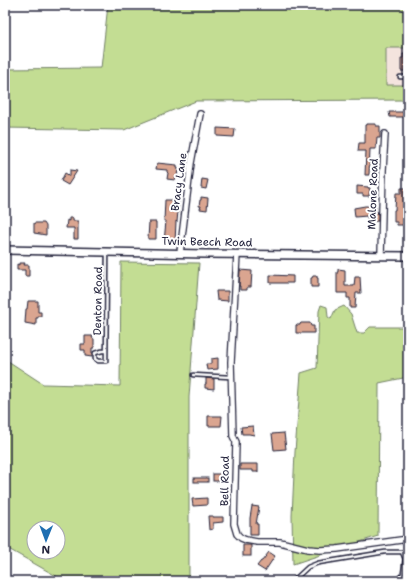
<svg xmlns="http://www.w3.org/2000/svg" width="413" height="586" font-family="'Shantell Sans',sans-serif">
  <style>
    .built { fill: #f4e4de }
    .green { fill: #c3dd93; stroke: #728067; fill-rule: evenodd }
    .building { fill: #daa590; stroke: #22223b }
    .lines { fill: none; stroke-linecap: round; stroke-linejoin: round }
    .service-casing { stroke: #22223b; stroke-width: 5.5 }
    .minor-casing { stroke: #22223b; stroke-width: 8 }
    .tertiary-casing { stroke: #22223b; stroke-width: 10 }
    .service { stroke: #fff; stroke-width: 2.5 }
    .minor { stroke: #fff; stroke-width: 5.5 }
    .tertiary { stroke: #fff; stroke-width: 7 }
    .labels { text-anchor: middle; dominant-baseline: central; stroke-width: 4; stroke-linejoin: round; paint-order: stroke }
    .street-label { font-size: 11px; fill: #22223b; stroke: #fff }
  </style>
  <rect width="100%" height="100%" fill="#fff"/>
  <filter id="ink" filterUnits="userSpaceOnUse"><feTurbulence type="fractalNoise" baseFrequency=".025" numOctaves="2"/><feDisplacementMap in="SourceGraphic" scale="8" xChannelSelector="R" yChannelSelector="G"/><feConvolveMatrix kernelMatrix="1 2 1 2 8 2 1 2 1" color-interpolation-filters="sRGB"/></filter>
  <g filter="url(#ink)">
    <rect class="built" x="386" y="48" width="22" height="37"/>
    <g class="green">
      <polygon points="108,5 408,5 408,48 386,48 386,85 408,85 408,100 196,101 124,130 5,128 5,69 101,68"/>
      <path d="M121 262 199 263 189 397V581H65L5 547V359L43 384 120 386ZM34 528H58V552H34Z"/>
      <polygon points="321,305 327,307 328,317 331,319 335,310 344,306 351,314 357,333 364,333 370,327 408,327 408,377 379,383 378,536 293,564 292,516 295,452 301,373 317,368 319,311"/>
    </g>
    <g class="building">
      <polygon points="403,54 408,54 408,71 401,71 401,58 403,58"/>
      <polygon points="389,112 408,112 408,117 390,117"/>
      <polygon points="367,124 376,124 376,126 380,126 380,138 377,138 376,149 370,149 369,175 365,175 366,151 358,151 359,143 365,143 365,125 367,125"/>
      <polygon points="217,128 235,129 234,137 217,136"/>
      <polygon points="157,163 177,165 177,168 178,168 177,177 176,176 175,180 167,179 168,173 167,172 167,170 156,169"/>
      <polygon points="70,170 77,171 68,185 61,181 65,173 70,176"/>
      <polygon points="202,179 208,180 206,189 201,188"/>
      <polygon points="357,186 368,187 368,188 370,188 369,196 363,196 363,194 357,194"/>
      <polygon points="401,188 407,188 407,224 404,224 404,225 397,225 397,222 394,222 394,210 395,210 396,193 401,193"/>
      <polygon points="201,197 208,198 207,210 200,209 201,206 199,206 200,200 201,200"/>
      <polygon points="165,200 179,200 177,222 176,221 175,243 164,242 166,221 164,221"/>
      <polygon points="365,206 376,206 376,212 377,211 378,215 378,221 368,222 367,216 355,217 354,208"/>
      <polygon points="69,218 73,218 73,221 78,221 78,239 74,239 74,228 66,228 67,220 69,221"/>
      <polygon points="149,222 156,222 156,239 148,239"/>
      <polygon points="34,223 44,223 46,226 46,235 34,233"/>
      <polygon points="19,263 25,263 24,265 29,265 29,276 25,276 25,270 17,270 17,264 19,265"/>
      <polygon points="338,269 345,270 345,286 354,286 355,277 360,277 361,293 356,293 355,308 350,308 350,298 347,298 347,293 337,293 337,272 338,272"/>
      <polygon points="240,270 252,271 251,287 247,287 247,290 240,290 240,286 239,286"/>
      <polygon points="270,275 293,276 293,283 270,283"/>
      <polygon points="313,276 317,276 317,278 318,278 318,287 311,287 311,278 312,278"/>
      <polygon points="216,291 228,291 228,301 217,300"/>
      <polygon points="28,301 38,301 38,312 41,312 41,316 38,316 38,318 36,318 36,325 25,323 26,309 27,309"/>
      <polygon points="301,323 310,323 311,326 314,326 314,333 296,333 296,325 300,325 300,324"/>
      <polygon points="85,336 93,336 92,338 94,339 94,348 92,348 92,357 85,356 85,350 81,350 81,344 85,344"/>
      <polygon points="218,358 218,369 207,370 206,364 211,364 211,359"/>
      <polygon points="206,378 214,379 214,389 205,388 205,384 206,384"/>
      <polygon points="208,416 222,416 221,426 208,426"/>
      <polygon points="253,426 254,435 249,434 242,434 241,427"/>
      <polygon points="284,433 286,449 274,450 272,434"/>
      <polygon points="240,464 258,464 258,472 253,472 253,470 240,470"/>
      <rect x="213" y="474" width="10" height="7"/>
      <rect x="194" y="478" width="14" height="4"/>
      <polygon points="207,498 207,505 193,506 192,499"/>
      <polygon points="252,506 259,507 256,524 258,524 258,535 250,535 250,518"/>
      <polygon points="208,516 213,516 213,517 223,517 223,522 213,523 213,529 209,530"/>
      <rect x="243" y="545" width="8" height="11"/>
      <polygon points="269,552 275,556 265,571 257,566 261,561 262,561"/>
    </g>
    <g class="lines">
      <g class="service-casing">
        <g id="service">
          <polyline points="400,77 408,77"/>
          <polyline points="105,351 102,351 95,353 95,359 98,361 106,361 107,253"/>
          <polyline points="193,375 230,377"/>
          <polyline points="293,581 308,567 318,563 385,552 402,552 405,559 403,574 396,581"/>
        </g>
      </g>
      <g class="minor-casing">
        <g id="minor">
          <polyline points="180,253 191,163 200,114"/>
          <polyline points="237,254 231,362 233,436 236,442 234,524 237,534 241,538 246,540 257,542 280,542 308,549 320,550 337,549 408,539"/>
          <polyline points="381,255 383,170 385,134"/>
        </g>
      </g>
      <g class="tertiary-casing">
        <polyline id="tertiary" points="5,250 205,254 408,256"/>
      </g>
      <use href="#service" class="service"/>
      <use href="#minor" class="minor"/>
      <use href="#tertiary" class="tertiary"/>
    </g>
  </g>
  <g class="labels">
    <g class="street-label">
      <text transform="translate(179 182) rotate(-82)">Bracy Lane</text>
      <text transform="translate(373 194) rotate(-88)">Malone Road</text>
      <text transform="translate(207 242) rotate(1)">Twin Beech Road</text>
      <text transform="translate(98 301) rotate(-89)">Denton Road</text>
      <text transform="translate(225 481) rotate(-89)">Bell Road</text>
    </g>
  </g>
  <rect width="413" height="586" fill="none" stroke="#fff" stroke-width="20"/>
  <rect x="10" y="10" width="393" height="566" fill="none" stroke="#22223b" stroke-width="1.5" filter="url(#ink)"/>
  <g transform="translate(46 540) rotate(181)"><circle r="19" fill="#ffffff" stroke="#a7a7b1"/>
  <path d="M0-3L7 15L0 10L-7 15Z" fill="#1f6fb2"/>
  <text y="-6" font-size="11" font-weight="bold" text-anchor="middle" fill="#22223b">N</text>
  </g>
</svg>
